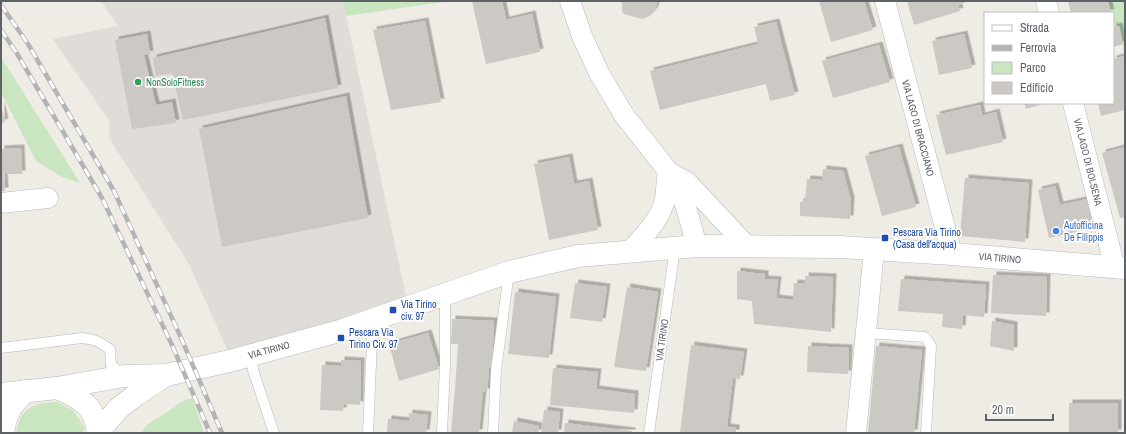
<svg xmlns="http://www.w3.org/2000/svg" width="1126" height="434" font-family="'Archivo Narrow',sans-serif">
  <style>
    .industrial { fill: #e0ddd9 }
    .green { fill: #c9e6c1 }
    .building { fill: #ccc8c4; filter: url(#shadow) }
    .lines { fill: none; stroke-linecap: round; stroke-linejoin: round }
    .service-casing { stroke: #b5b9bc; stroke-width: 11 }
    .minor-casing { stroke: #b5b9bc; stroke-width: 21 }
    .tertiary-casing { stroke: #b5b9bc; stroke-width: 23 }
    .service { stroke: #fff; stroke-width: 10 }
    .minor { stroke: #fff; stroke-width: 20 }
    .tertiary { stroke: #fff; stroke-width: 22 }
    .rail-casing { stroke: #b3b4b5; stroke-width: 4.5 }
    .rail { stroke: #fff; stroke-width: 3; stroke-dasharray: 9; stroke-linecap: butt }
    .leisure-dot { fill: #2e9e5b; stroke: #fff; stroke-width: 1.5 }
    .shop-dot { fill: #3f7fe0; stroke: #fff; stroke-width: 1.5 }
    .transit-dot { fill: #1a4fb4; stroke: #fff; stroke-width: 1.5 }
    .labels { text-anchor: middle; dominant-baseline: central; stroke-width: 3.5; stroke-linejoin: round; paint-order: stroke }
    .leisure-label { font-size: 10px; fill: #27864d; stroke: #fff; text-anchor: start }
    .street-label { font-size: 10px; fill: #5c6265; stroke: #fff }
    .shop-label { font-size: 10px; fill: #366cbe; stroke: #fff; text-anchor: start }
    .transit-label { font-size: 10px; fill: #164399; stroke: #fff; text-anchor: start }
  </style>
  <defs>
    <filter id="shadow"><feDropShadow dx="3.5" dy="-3.5" stdDeviation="0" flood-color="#0004"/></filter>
  </defs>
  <rect width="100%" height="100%" fill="#efebe5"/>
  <polygon class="industrial" points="101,1 343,1 407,301 230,356 189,264 109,138 110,122 53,39 118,26"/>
  <g class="green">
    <polygon points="343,1 444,1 444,2 346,16"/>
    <polygon points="1108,1 1125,1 1125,61 1123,44 1119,26 1114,27 1113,13 1111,13"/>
    <polygon points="1,57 80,183 62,177 36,161 1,92"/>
    <polygon points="192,398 204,433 141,433 147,425 185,400"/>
    <path d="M57 402 73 410 85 428 82 433H16C20 407 34 403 57 402Z"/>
  </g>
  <g class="building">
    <polygon points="472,1 502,1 506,20 532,14 540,52 486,64"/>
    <polygon points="622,1 658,1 655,9 650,16 642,19 624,14 622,11"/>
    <polygon points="819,1 864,1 873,30 831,42"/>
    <polygon points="907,1 969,1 958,5 960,11 914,25"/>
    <polygon points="1068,1 1108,1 1111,13 1071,13"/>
    <polygon points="325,18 338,88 183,120 172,73 156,76 153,58"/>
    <polygon points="425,21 441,102 391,110 373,30"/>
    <polygon points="776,22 795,95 770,101 766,84 660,110 650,71 758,44 754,27"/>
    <polygon points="1113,24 1114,27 1119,26 1123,44 1113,47"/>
    <polygon points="147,34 150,54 144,55 156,105 172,102 176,123 132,129 115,40"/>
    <polygon points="964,34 972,68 939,75 932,41"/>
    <polygon points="879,45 890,82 833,98 822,61"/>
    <polygon points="1124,56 1125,61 1125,110 1101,116 1098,103 1113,103 1113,59"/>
    <polygon points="346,96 368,218 222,247 199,129"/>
    <polygon points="1024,103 1046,103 1026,109"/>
    <polygon points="1,105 5,122 1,123"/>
    <polygon points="980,105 982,116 996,112 1003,142 946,155 936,115"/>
    <polygon points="899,147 916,207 882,216 865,156"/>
    <polygon points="1125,147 1125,217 1120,218 1102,153"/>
    <polygon points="21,148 22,174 4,174 5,191 1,191 1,149"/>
    <polygon points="569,157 574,184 589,181 598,230 549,240 534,164"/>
    <polygon points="823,169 843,171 851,200 850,219 800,216 800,202 805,201 807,179 822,180"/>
    <polygon points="965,178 1029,183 1025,242 960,236"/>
    <polygon points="1055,186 1060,205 1087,199 1094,228 1049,238 1038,190"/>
    <polygon points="737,271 765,274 765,279 778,280 776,298 793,300 794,283 806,284 805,276 833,277 831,332 754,324 752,301 737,299"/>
    <polygon points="993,275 1047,277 1046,316 991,313"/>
    <polygon points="901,279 986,285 984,317 963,315 962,329 942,327 943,314 898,311"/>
    <polygon points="575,283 607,287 602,322 570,318"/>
    <polygon points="627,287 658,292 646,371 614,367"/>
    <polygon points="515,292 556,297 549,358 508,354"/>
    <polygon points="452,319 494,321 492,368 489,368 487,392 483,392 479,433 451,433 455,389 458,344 451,344"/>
    <polygon points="992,321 1014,325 1014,351 990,346"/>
    <polygon points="428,333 439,369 399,381 389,344"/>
    <polygon points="691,345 744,352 740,379 733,378 727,427 736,428 736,433 680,433"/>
    <polygon points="808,346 849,348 848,374 807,372"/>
    <polygon points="876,346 922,350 914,433 868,433"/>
    <polygon points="341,360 361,361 360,405 344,404 343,411 320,410 322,365 341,366"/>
    <polygon points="553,368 598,372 596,389 635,394 634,413 550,405"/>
    <rect x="1069" y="403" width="49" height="30"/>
    <polygon points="544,410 560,412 558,433 541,433"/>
    <polygon points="409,413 428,415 426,433 387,433 388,419 409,421"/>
    <polygon points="514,421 539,426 538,433 512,433"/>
    <polygon points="565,423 632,431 632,433 564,433"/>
  </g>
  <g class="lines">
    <g class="service-casing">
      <g id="service">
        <polyline points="866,333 925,337 931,346 926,433"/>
        <polyline points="1,348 82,338 89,339 97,341 110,349 111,365 123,376"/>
        <polyline points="252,355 253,370 274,433"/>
        <polyline points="368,433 372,340 371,321"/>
        <polyline points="442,433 445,365 445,295"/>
        <polyline points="493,433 496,370 509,272"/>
        <polyline points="649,433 675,248"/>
      </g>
    </g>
    <g class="minor-casing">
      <g id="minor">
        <polyline points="570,1 582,36 599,73 624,115 668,171 685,204 697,246"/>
        <polyline points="885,1 952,254"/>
        <polyline points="1046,1 1049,13"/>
        <polyline points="1073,103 1115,268"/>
        <polyline points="669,172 687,182 747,246"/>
        <polyline points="1,203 48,198"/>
        <path d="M630 251C643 237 661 219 665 199 666 190 667 180 668 171"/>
        <polyline points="856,433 874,250"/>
      </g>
    </g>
    <g class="tertiary-casing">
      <g id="tertiary">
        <path d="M57 388C80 398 93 404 98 430"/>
        <polyline points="1,394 57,388 124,376 166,375 230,361 343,330 509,272 578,256 697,246 840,247 952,254 1125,268"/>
        <path d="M3 433C5 415 12 402 26 391"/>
        <polyline points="97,433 119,408 136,395 166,375"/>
      </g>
    </g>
    <use href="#service" class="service"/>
    <use href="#minor" class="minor"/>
    <use href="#tertiary" class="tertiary"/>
    <g class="rail-casing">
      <g id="rail">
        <polyline points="1,5 28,44 114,191 182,340 222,433"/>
        <polyline points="1,30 16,52 102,198 172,345 210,433"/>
      </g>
    </g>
    <use href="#rail" class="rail"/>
  </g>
  <circle class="leisure-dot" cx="138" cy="82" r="4"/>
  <circle class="shop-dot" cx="1056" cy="231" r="4"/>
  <g class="transit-dot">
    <rect x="881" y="234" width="8" height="8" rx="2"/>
    <rect x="389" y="306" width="8" height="8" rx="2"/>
    <rect x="337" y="334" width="8" height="8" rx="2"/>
  </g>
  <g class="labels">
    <g class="leisure-label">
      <text x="146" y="82">NonSoloFitness</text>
    </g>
    <g class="street-label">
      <text transform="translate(918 128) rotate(75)">VIA LAGO DI BRACCIANO</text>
      <text transform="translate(1088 162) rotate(76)">VIA LAGO DI BOLSENA</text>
      <text transform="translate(1000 258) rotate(5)">VIA TIRINO</text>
      <text transform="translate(662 340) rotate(-82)">VIA TIRINO</text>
      <text transform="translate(269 350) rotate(-15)">VIA TIRINO</text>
    </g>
    <g class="shop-label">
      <text x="1064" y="225">Autofficina<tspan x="1064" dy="12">De Filippis</tspan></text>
    </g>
    <g class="transit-label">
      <text x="893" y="232">Pescara Via Tirino<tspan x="893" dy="12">(Casa dell'acqua)</tspan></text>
      <text x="401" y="304">Via Tirino<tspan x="401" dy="12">civ. 97</tspan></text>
      <text x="349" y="332">Pescara Via<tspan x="349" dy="12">Tirino Civ. 97</tspan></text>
    </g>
  </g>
  <rect width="1126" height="434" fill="none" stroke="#5c6265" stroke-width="4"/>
  <rect x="984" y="12" width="130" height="92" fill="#ffffff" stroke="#bec0c1"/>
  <rect x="992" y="25" width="20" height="6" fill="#ffffff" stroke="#bec0c1"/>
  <text x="1020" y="32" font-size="12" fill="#5c6265">Strada</text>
  <rect x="992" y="45" width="20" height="6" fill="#b3b4b5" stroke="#bec0c1"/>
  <text x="1020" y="52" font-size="12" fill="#5c6265">Ferrovia</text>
  <rect x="992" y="62" width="20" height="12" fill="#c9e6c1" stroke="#bec0c1"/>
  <text x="1020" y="72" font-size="12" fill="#5c6265">Parco</text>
  <rect x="992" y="82" width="20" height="12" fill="#ccc8c4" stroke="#bec0c1"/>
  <text x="1020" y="92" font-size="12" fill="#5c6265">Edificio</text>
  <path d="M986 414v6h67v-6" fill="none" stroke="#5c6265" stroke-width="2"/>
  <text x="992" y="414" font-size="12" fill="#5c6265" stroke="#ffffff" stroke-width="3" paint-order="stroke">20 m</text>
</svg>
